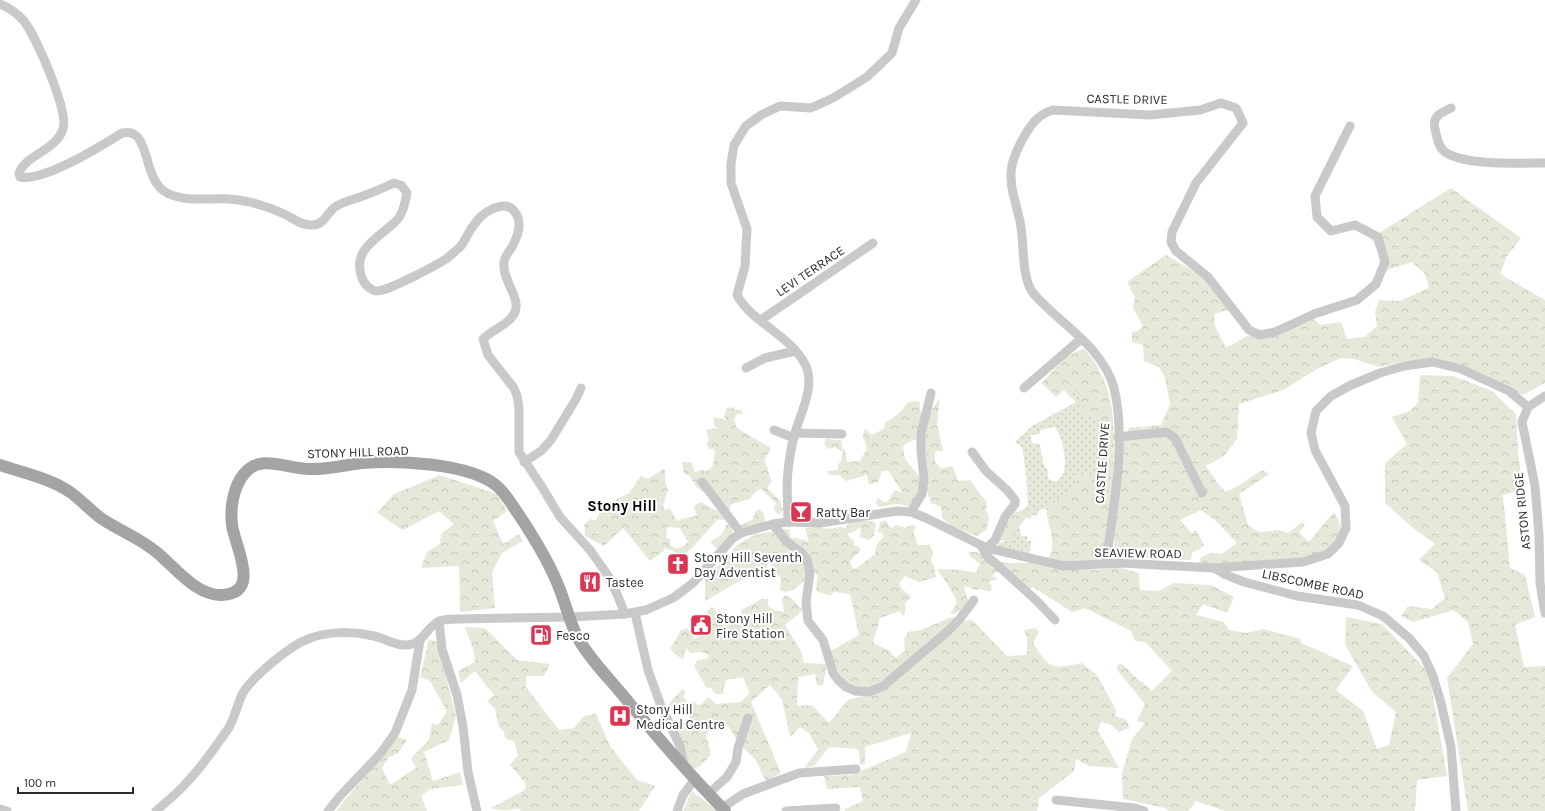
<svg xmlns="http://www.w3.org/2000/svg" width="1545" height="811" font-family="Karla,sans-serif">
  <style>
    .grass { fill: url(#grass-dots); fill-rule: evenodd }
    .forest { fill: url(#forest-crowns); fill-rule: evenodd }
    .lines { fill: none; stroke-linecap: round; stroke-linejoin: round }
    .minor { stroke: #c9c9c9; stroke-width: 9 }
    .major { stroke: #a4a4a4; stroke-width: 12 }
    .labels { text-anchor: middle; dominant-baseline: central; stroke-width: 4; stroke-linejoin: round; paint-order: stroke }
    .street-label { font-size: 13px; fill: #2c2c2c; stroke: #fff }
    .poi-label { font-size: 13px; fill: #2c2c2c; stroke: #fff; text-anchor: start }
    .quarter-label { font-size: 15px; font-weight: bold; fill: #000; stroke: #fff }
  </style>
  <defs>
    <pattern id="grass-dots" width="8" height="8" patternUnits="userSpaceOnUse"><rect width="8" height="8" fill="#e4e9da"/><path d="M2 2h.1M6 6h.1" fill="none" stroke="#c4c8bb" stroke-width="1.8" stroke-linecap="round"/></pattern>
    <pattern id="forest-crowns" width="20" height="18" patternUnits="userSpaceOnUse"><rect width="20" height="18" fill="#e4e9da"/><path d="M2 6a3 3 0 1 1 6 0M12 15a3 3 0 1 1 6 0" fill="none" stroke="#c4c8bb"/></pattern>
  </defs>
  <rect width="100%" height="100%" fill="#fff"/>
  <g class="grass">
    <path d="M1064 390 1082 391 1101 421V425L1096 441 1107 443 1114 451 1099 453V467L1113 475V486L1093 476 1080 471 1075 485 1046 509 1039 510 1037 516 1032 515 1031 518H1025L1031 511 1028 506 1026 473 1022 447 1015 442 1032 426 1076 402ZM1055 427C1062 438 1067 457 1064 471 1063 474 1059 479 1057 482L1048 479V471L1043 463 1040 444 1032 443 1031 440V435L1040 434V430Z"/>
    <polygon points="1019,525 1021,536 1027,536 1027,541 1031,541 1029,556 998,549 998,543 1009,540"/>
  </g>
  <g class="forest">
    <path d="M1451 188 1521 238 1507 256 1500 274 1545 300V383L1523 395 1461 368 1433 359 1405 361 1379 367 1354 359 1341 358 1317 369 1283 390 1239 404 1237 439 1224 456 1206 466 1219 485 1226 492 1238 486 1262 470 1269 474 1239 494 1248 525 1255 530 1261 532 1279 530 1288 533 1302 522 1305 524 1299 532 1309 542 1334 512 1341 526 1334 548 1313 558 1198 566 1201 557 1211 553 1222 554 1237 543 1216 521 1201 510 1180 520 1191 533 1196 530 1204 545 1200 549 1192 552 1191 560 1114 556 1115 510 1124 441 1129 428 1161 425 1170 404 1165 378 1160 368 1144 361 1143 345 1132 342V332L1138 331 1143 326 1133 308 1135 297 1127 282 1166 255 1200 275 1212 285 1230 309 1214 314 1215 326 1226 348 1249 335 1260 339 1313 318 1320 325 1341 322 1347 339 1365 337 1377 326 1375 312 1379 300 1400 301 1429 288 1425 274 1412 262 1387 270 1379 283C1381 264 1381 255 1371 238Z"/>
    <path d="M1084 349C1117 384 1115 429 1113 475L1099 467V453L1114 450 1107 443 1096 441 1093 434 1101 425 1100 421 1078 411 1082 391 1064 390 1056 397 1042 383C1054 370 1066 353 1084 349Z"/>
    <polygon points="1420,375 1453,376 1492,391 1516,414 1518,452 1523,489 1503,495 1510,568 1525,575 1535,617 1515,625 1524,667 1545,666 1545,811 1468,811 1447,678 1473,644 1468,622 1454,610 1413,622 1401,616 1408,606 1432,609 1445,598 1437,572 1419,560 1435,544 1413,528 1385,503 1385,463 1407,444 1392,417 1410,411 1418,403"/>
    <path d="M940 398 937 424 943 451H935V462L941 468 953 466 958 481 970 480 987 503 986 510 989 517 987 529 977 536 951 526 942 518 941 507 931 503C930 499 927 493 927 488 927 483 929 478 928 473 926 442 919 425 940 398Z"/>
    <path d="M919 401 922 419 917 439 907 443 903 446 905 459 922 480 914 507 897 504 879 507 875 503 879 498 883 502H887L895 490 903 494 888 470 882 471 878 482 869 484 867 475 846 481 839 475H829L827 471 838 470V464L841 462 843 452 834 447 828 449 824 443 826 439 841 440 842 449 845 450 847 462 860 461 867 449 863 436 865 428 871 435 884 429 885 422C890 419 895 417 899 413 909 404 902 402 919 401Z"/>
    <path d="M732 407 734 409 742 411 743 414H737L734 420 737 428 771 448 764 461C769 468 768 474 772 481L767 488 780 501 783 510 779 515 774 510 776 503 761 489C754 491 754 495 749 499 743 502 736 502 730 505V511L704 481 706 493 697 488 689 475 684 474 682 462H691L695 472 702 469 705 472 713 466 715 452 713 449H709L706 443 709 440 706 430 715 428 720 429 714 425V418H719L726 420 724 416 727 408Z"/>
    <path d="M663 469 665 470V481L668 490 663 505 664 510 670 509 677 521C684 517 691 518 697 515L695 511 694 506 701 502 713 509 728 514V519L722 520 718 519 694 546 684 555 664 548V551L650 561 623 528 604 546 585 536 584 525 590 519 596 521 600 512 609 505 617 499 629 493 641 476 648 479ZM667 527 680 528 688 542C682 548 677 550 670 545V539L666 538Z"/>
    <path d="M1080 471 1093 476 1113 486 1103 553 1097 560 1068 564 1049 558C1057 539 1048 528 1046 509L1075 485Z"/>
    <polygon points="440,475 497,494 507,511 493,521 503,544 519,534 523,541 502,553 492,572 495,608 460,612 459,566 421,568 427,552 440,544 441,534 454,524 439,511 403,530 377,513 394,494"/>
    <path d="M1028 506 1031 511 1009 540 1000 541C1002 528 1008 522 1015 512L1021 511Z"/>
    <polygon points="760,509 764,515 765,521 759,524 744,529 741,525 753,519 755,512"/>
    <path d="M860 520 873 521 876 524 874 535 869 540 860 537 861 527 851 533H848L849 537 854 541V546H858L861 550 850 561 851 566 855 569 875 554C875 546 878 542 884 537L883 533 878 532 880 523 885 520 891 528 897 525 904 528 912 525 915 526 914 535C917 538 915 542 918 545H930L933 552 931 561 934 567 936 577 919 582 905 576 899 584 902 589 911 597 905 603V612L903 616 900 611 880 618 873 643 888 650 896 658 905 651 904 638 907 635V632L921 630 949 618 960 617 882 685 867 689H855L835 672 829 652 859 635 850 594 834 592 830 596 817 591 816 587 818 576 810 568 780 529H789L791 538H797L809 542 805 528 819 527 829 529 839 527 846 528 850 521Z"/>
    <path d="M730 524 733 534 719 549 716 548 711 543 712 540C719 539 724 532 726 525Z"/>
    <path d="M773 531C780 537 799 553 803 559 813 576 801 588 786 592L780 590 781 579 768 560 767 569 743 579 705 601V579L738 544 754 535Z"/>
    <path d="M968 552H976L996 561 1008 563H1038L1097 570 1115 566 1139 573 1140 590 1159 591 1174 583 1211 585 1234 597 1227 613 1203 604 1196 615 1224 622 1229 630 1246 633 1263 629 1301 639V643L1353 666 1336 690 1363 711 1377 749 1389 745 1396 712 1373 693 1345 645 1346 617 1382 624 1429 673 1447 776 1417 780 1415 811H1225L1196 801 1188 811H1169L1165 808 1123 799 1122 773 1132 739 1145 723 1137 721 1145 704 1118 671 1117 665 1122 664 1139 681 1142 682 1152 691 1172 671 1145 642 1135 641 1131 631 1085 608 1072 612 1033 587 1027 591 997 571 992 576 998 579 991 581 989 582 992 587 991 591H986L981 589 975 590 969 587 964 586 968 601C964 607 958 615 950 614L957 603C953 590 944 580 937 569L962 570 976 573 980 564 971 557Z"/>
    <path d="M785 595C793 597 795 603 801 608H804L801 612 785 625 801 651 804 663 827 664 823 685H817L815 674 798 677 797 706 812 705 829 723 848 700 884 691 963 622 971 619 1007 656 1027 655V637L1024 630 1035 628 1039 632 1033 643C1050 670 1052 669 1082 663L1097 675 1116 710 1115 716 1127 720 1129 728 1119 732 1110 724 1101 722 1098 731 1119 768 1089 766 1076 759 1074 771 1039 798 1037 811H845V809L863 801 860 787 827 789 824 776 851 775 906 752 911 733 865 747V764L860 765 859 749 829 747 814 766 804 768 818 750 809 733 800 727 790 737 782 699 770 685 751 702 781 773 766 782 756 760 740 745 724 719 706 734 711 755 699 767 694 768 689 765 675 730C679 723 685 722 691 716L686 715 682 709 675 713 668 708 667 706 682 689 686 692 683 697 689 703 692 701 698 705 702 704 708 697 716 704 741 702 750 693 743 677 726 680 723 691 724 694H715L711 688 706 687 694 666 698 660 707 659 709 655 702 652 690 653 686 648 683 659 674 654 670 647 674 643 681 630 687 628 695 639 713 627 707 611 712 607 715 610 723 626 743 621 741 610 762 599H768V606L774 610 784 612 782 600Z"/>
    <path d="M465 627 485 628 517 660 550 664 544 676H526V687L559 730 574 728 584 716 596 714 610 746 621 760 637 780 655 786 639 811H521L518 808C511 811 499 811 491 808L525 790 526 784 510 765 518 755 514 741 506 739 503 730 499 727 495 709 487 701 495 695C487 688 482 679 475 671L461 683 458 671 475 662 474 651Z"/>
    <polygon points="429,639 437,642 456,716 449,740 424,752 433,781 460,772 463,785 430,789 421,796 427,811 336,811 397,737 407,740 398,753 388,758 382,768 390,785 416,768 411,758 429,740 432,723 438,725 447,711 430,681 420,677"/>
    <polygon points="692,791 717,811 683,811"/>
  </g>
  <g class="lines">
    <g class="minor">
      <path d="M0 4C10 8 17 13 24 21 36 37 69 111 63 129 56 151 23 156 19 174L20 177C44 182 101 146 122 133 153 126 140 182 169 194 187 202 209 198 229 199 235 199 243 201 250 202 261 205 274 209 284 214 293 218 302 226 312 225 324 225 326 214 335 207 342 202 352 200 360 197 372 193 383 188 394 183L401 185 407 193C405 203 403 214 396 221 379 238 351 249 362 278 364 284 371 291 377 291 388 291 435 266 446 259 450 256 455 251 460 247 463 244 465 239 468 234 475 222 483 211 498 207 504 205 510 206 514 211 523 221 518 236 512 247 508 253 504 257 504 263 502 280 521 298 515 312 509 325 493 329 483 339L488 355 514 388 517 396 519 408V452L542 487 560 517 590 550 609 577 617 594 625 614"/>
      <path d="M1451 108C1441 113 1432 116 1435 129 1437 137 1438 147 1445 152 1465 166 1521 163 1545 163"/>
      <polyline points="761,320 873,243"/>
      <polyline points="746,368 765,358 795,351"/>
      <polyline points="1024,388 1081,339"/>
      <polyline points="1528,407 1522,422 1535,486 1539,534 1540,583 1545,613"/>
      <polyline points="1528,407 1545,396"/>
      <polyline points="774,430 794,438"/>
      <polyline points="795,433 842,434"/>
      <polyline points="1118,437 1166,432 1175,438 1202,493"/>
      <polyline points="972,452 986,471 1007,490 1015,500 1015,504 1005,517 995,540 987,548"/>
      <polyline points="524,462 541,451 551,440 576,399 581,388"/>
      <polyline points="702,482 741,533"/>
      <polyline points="911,512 922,494 924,478 921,451 921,434 931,393"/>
      <path d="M788 522C788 505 786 487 788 471 789 461 791 450 793 440 798 417 817 387 805 364 789 334 751 322 737 295L745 266 747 229 731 183V164L734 145 746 126 761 115 780 106 811 108 833 98 867 77 892 53 899 28 916 0"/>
      <polyline points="773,524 786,541 802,553 807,559 810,573 806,602 808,621 823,640 833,673 838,680 846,687 855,691 868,692 882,687 948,631 959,620 974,600"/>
      <polyline points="981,545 986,555 1036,600 1055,620"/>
      <path d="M1106 563C1113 509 1127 441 1114 388 1105 355 1076 334 1052 312 1045 305 1036 298 1031 290 1022 274 1024 246 1021 227 1020 219 1017 210 1015 201 1007 174 1011 159 1025 135 1032 123 1039 114 1053 110L1150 115 1200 110 1221 103 1236 108 1243 123 1196 183 1172 232 1171 242 1176 251 1208 277 1249 330 1260 335 1275 332 1314 314 1357 300 1376 284 1385 262 1378 237 1355 225 1331 231 1317 217 1315 196 1350 126"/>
      <polyline points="1214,568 1224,574 1244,582 1297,596 1358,605 1383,616 1409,638 1424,656 1433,676 1441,703 1451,747 1456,811"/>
      <polyline points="635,613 648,670 661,706 680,746 684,767"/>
      <polyline points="439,621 442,649 457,695 463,726 468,772 477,811"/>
      <polyline points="708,794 727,777 736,762 738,748 748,718"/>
      <polyline points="1056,800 1135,808 1144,811"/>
      <polyline points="722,808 743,794 799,773 856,769"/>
      <polyline points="0,809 7,811"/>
      <path d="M156 811C166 802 178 793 187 782 203 766 215 747 228 729 235 718 237 704 243 693 252 677 291 645 308 639 328 631 353 631 374 636 386 639 400 648 412 644 424 641 428 625 440 621 445 619 452 619 458 619L571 617 625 614 646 610 673 598 684 590 694 582 732 539 741 533 773 524 788 522 820 523 897 511 911 512 926 518 987 548 1064 566 1121 563 1214 568 1303 562 1328 554 1339 543 1346 528 1345 506 1315 450 1311 433 1316 411 1331 396 1351 385 1380 373 1404 366 1433 362 1461 369 1509 391 1528 407"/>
      <polyline points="328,811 341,795 380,754 395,733 412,690 420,640"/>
      <polyline points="677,811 683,795 694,780"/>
      <polyline points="786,811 836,808"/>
    </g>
    <path class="major" d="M0 465C23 473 49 478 70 492 81 500 91 511 102 519 122 532 144 540 161 556 178 571 198 596 222 595 262 593 235 547 232 525 230 509 233 487 244 474 260 453 287 469 309 469 326 470 344 465 362 463 396 460 470 463 497 486 506 494 512 505 519 515 535 539 550 563 560 590 566 605 571 627 579 640 592 662 610 679 626 699 657 737 690 775 725 811"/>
  </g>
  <defs>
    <g id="bar-square" transform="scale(1.15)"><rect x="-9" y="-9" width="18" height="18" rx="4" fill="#db3652" stroke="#fff"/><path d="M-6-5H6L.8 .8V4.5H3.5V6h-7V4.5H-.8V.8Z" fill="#fff"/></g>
    <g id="church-square" transform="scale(1.15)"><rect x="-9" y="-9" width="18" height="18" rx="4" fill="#db3652" stroke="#fff"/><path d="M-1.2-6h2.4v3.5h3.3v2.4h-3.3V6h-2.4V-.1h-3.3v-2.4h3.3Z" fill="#fff"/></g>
    <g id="restaurant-square" transform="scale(1.15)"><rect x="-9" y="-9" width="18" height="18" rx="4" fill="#db3652" stroke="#fff"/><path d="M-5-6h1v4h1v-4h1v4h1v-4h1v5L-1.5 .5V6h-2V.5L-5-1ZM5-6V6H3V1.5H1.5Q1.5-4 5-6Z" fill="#fff"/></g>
    <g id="civic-square" transform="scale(1.15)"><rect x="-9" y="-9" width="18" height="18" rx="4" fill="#db3652" stroke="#fff"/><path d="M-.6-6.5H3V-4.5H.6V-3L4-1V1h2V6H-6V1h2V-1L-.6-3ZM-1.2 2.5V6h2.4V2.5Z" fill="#fff"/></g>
    <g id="fuel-square" transform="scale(1.15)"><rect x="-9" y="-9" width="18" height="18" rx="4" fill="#db3652" stroke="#fff"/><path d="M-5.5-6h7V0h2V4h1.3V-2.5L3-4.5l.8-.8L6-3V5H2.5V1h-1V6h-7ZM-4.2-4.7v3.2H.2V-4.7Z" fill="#fff"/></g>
    <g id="hospital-square" transform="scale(1.15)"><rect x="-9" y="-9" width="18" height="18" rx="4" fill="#db3652" stroke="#fff"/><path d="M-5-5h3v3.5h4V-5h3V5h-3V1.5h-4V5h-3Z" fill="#fff"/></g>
  </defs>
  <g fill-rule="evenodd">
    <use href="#bar-square" x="801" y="512"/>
    <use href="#church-square" x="678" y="564"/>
    <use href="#restaurant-square" x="590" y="582"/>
    <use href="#civic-square" x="701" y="625"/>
    <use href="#fuel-square" x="541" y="635"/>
    <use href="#hospital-square" x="620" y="716"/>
  </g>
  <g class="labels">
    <g class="street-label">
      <text transform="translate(1127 99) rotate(1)">CASTLE DRIVE</text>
      <text transform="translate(810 271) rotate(-34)">LEVI TERRACE</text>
      <text transform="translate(358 452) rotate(-2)">STONY HILL ROAD</text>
      <text transform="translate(1102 463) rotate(-86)">CASTLE DRIVE</text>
      <text transform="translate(1522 511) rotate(-96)">ASTON RIDGE</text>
      <text transform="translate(1138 553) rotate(1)">SEAVIEW ROAD</text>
      <text transform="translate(1313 584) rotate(12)">LIBSCOMBE ROAD</text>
    </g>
    <g class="poi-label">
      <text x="816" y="512">Ratty Bar</text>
      <text x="694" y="557">Stony Hill Seventh<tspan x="694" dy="15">Day Adventist</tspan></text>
      <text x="606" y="582">Tastee</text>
      <text x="716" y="618">Stony Hill<tspan x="716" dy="15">Fire Station</tspan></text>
      <text x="556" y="635">Fesco</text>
      <text x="636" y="709">Stony Hill<tspan x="636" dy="15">Medical Centre</tspan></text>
    </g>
    <g class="quarter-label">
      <text x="622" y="506">Stony Hill</text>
    </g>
  </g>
  <path d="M18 787v6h115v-6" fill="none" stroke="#2c2c2c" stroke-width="2"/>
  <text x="24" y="787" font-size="12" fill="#2c2c2c" stroke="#ffffff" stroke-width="3" paint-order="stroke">100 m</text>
</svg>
